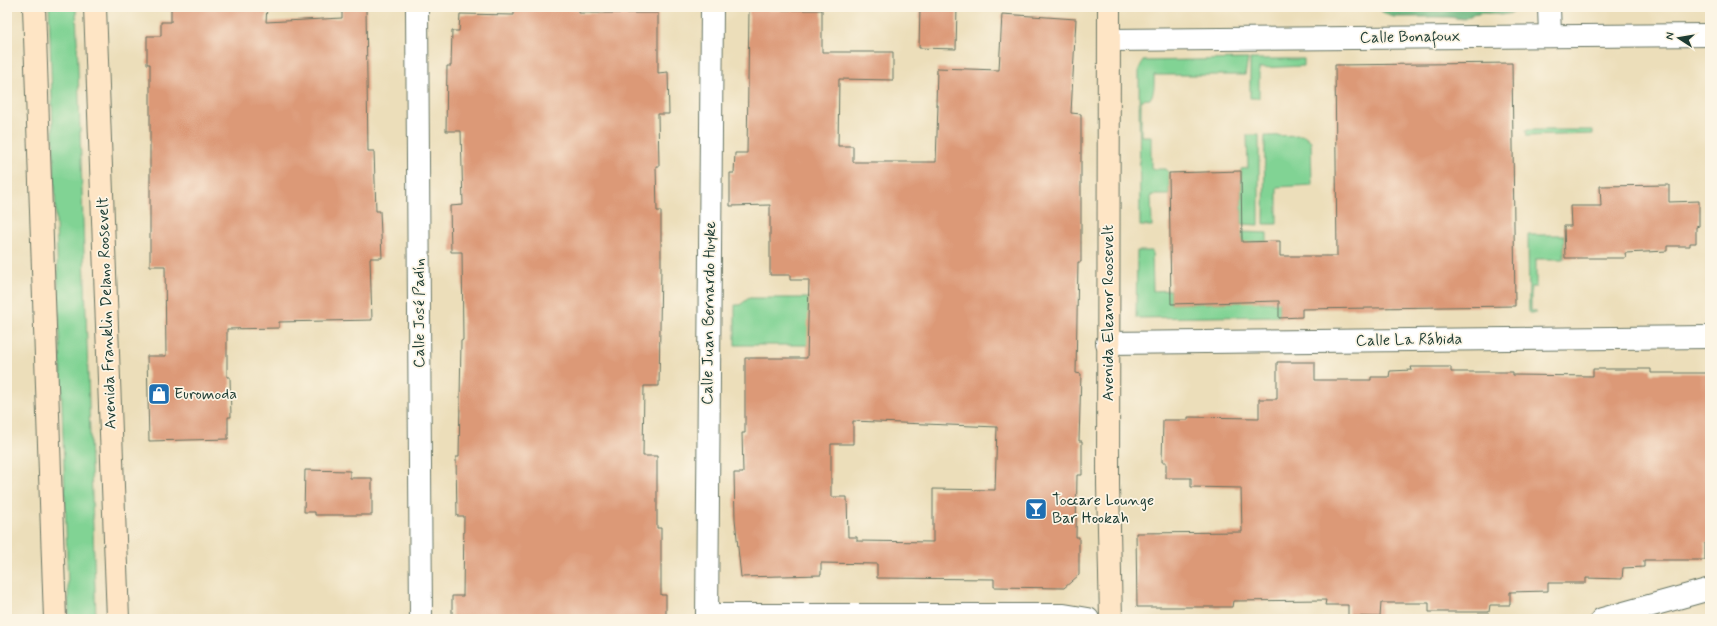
<svg xmlns="http://www.w3.org/2000/svg" width="1717" height="626" font-family="Mynerve,sans-serif">
  <style>
    .green { fill: #81d394; stroke: #508864 }
    .forest { fill: #68b57e; stroke: #447959 }
    .building { fill: #dc9977; fill-rule: evenodd }
    .lines { fill: none; stroke-linecap: round; stroke-linejoin: round }
    .street-casing { stroke: #677563; stroke-width: 24 }
    .secondary-casing { stroke: #677563; stroke-width: 24 }
    .street { stroke: #fff; stroke-width: 22 }
    .secondary { stroke: #fee5c5; stroke-width: 22 }
    .labels { text-anchor: middle; dominant-baseline: central; stroke-width: 3.5; stroke-linejoin: round; paint-order: stroke }
    .street-label { font-size: 16px; fill: #1f3d34; stroke: #fcf5e5 }
    .poi-label { font-size: 16px; fill: #1f3d34; stroke: #fcf5e5; text-anchor: start }
  </style>
  <rect width="100%" height="100%" fill="#fcf5e5"/>
  <filter id="ink" filterUnits="userSpaceOnUse"><feTurbulence type="fractalNoise" baseFrequency=".025" numOctaves="2"/><feDisplacementMap in="SourceGraphic" scale="8" xChannelSelector="R" yChannelSelector="G"/><feConvolveMatrix kernelMatrix="1 2 1 2 8 2 1 2 1" color-interpolation-filters="sRGB"/></filter>
  <filter id="wash" filterUnits="userSpaceOnUse"><feTurbulence type="fractalNoise" baseFrequency=".012" numOctaves="4" result="noise"/><feDisplacementMap in="SourceGraphic" scale="16" xChannelSelector="R" yChannelSelector="G"/><feGaussianBlur stdDeviation="0.9" result="paint"/><feColorMatrix in="noise" values="0 0 0 0 0 0 0 0 0 0 0 0 0 0 0 0 0 1.4 0 .05"/><feComposite in="paint" operator="in"/></filter>
  <g filter="url(#wash)">
    <rect width="100%" height="100%" fill="#ecdeba"/>
    <g class="green">
      <polygon points="49,7 76,7 96,619 69,619"/>
      <path d="M1248 59 1245 75H1154C1154 83 1155 92 1150 99L1141 100V136H1151V169H1165L1169 173V195H1151L1152 226H1140L1139 69 1143 61Z"/>
      <polygon points="1250,59 1304,59 1304,66 1259,68 1259,98 1250,98"/>
      <polygon points="1526,130 1593,130 1593,134 1527,136"/>
      <polygon points="1247,135 1259,135 1259,225 1242,224 1241,169 1248,168"/>
      <polygon points="1304,135 1311,141 1312,185 1277,187 1277,224 1264,224 1265,136"/>
      <polygon points="1242,232 1267,233 1267,241 1253,242 1260,302 1279,303 1279,316 1136,318 1137,251 1152,251 1153,291 1171,290 1171,304 1242,302"/>
      <polygon points="1528,235 1564,235 1564,259 1536,259 1536,287 1531,287 1531,311 1534,311 1536,313 1529,313"/>
      <polygon points="749,298 809,298 809,345 735,345 735,305 740,305"/>
    </g>
    <polygon class="forest" points="1378,7 1418,7 1419,9 1441,10 1453,7 1519,7 1513,13 1501,15 1484,13 1472,15 1464,19 1448,17 1394,17 1384,14"/>
    <g id="blocks">
      <g class="building">
        <polygon points="171,7 267,7 266,22 342,18 342,7 366,7 368,151 374,151 376,211 380,211 382,258 370,258 372,320 279,322 279,328 227,329 227,377 230,377 231,417 228,417 228,439 149,441 147,356 166,356 165,266 150,266 150,64 147,64 147,36 161,36 161,22 171,22"/>
        <polygon points="514,7 579,7 579,13 658,13 658,73 668,72 669,114 658,114 659,166 656,166 657,211 661,211 661,268 659,386 644,386 643,456 657,456 657,528 661,528 661,595 666,595 666,619 452,619 452,596 463,596 464,516 457,516 456,457 459,457 461,341 463,340 462,252 451,252 450,206 463,205 461,131 446,131 447,66 451,66 452,31 459,31 460,14 514,15"/>
        <polygon points="920,7 957,7 956,49 919,48"/>
        <path d="M749 10H822V52H893V80L839 79 838 146H853V162H936L938 105H936L937 68 999 70 1002 14 1076 19 1071 113 1081 114V262H1078L1076 373 1081 374 1079 441H1082V475H1077L1076 537H1079V575L1064 588 994 587V579L877 578V564L821 563V575L741 577 735 519 734 473H743L742 433H745V358H807L809 280H790V275H770V205L730 206V173H734L735 153H747ZM853 421 997 427 995 490 933 489V542L857 541V537H848L847 497H831V444H853Z"/>
        <polygon points="1512,63 1515,306 1302,309 1302,317 1279,318 1279,301 1171,304 1169,173 1241,171 1242,242 1280,241 1280,256 1337,256 1335,65"/>
        <polygon points="1669,185 1669,202 1699,201 1699,226 1696,227 1696,243 1690,243 1690,246 1667,246 1667,251 1625,253 1626,258 1565,258 1564,226 1571,226 1570,206 1601,206 1600,186"/>
        <polygon points="1277,362 1315,362 1315,380 1371,380 1371,377 1389,377 1390,371 1412,370 1411,367 1451,367 1451,372 1513,372 1513,375 1593,376 1593,369 1651,369 1651,373 1710,373 1710,542 1705,543 1705,560 1644,560 1644,567 1623,568 1622,579 1586,578 1586,583 1548,583 1548,591 1510,592 1510,605 1490,605 1489,612 1429,612 1429,603 1381,603 1380,617 1348,616 1348,605 1325,605 1326,600 1233,601 1232,607 1137,607 1136,533 1242,532 1241,488 1191,487 1191,478 1166,478 1166,462 1162,462 1163,420 1188,420 1188,417 1259,418 1259,399 1277,399"/>
        <polygon points="305,470 350,471 350,478 372,478 372,515 315,515 315,512 304,512"/>
      </g>
    </g>
  </g>
  <g filter="url(#ink)">
    <use href="#blocks" fill-opacity="0" stroke="#677563" stroke-width="1"/>
    <g class="lines">
      <g class="street-casing">
        <g id="street">
          <polyline points="417,7 421,619"/>
          <polyline points="1549,7 1550,35"/>
          <polyline points="1109,40 1710,35"/>
          <polyline points="1107,343 1710,337"/>
          <polyline points="707,615 1064,615 1088,619"/>
          <polyline points="707,619 712,7"/>
          <polyline points="1602,619 1710,589"/>
        </g>
      </g>
      <g class="secondary-casing">
        <g id="secondary">
          <polyline points="34,7 55,619"/>
          <polyline points="95,7 118,619"/>
          <polyline points="1109,7 1108,484 1111,619"/>
        </g>
      </g>
      <use href="#street" class="street"/>
      <use href="#secondary" class="secondary"/>
    </g>
  </g>
  <defs>
    <g id="shop-square" transform="scale(1.15)"><rect x="-9" y="-9" width="18" height="18" rx="4" fill="#1f6fb2" stroke="#fcf5e5"/><path d="M-5-2.5h2.3a2.7 3.5 0 0 1 5.4 0H5L5.5 6h-11ZM-1.5-2.5h3a1.5 2.3 0 0 0-3 0Z" fill="#fff"/></g>
    <g id="bar-square" transform="scale(1.15)"><rect x="-9" y="-9" width="18" height="18" rx="4" fill="#1f6fb2" stroke="#fcf5e5"/><path d="M-6-5H6L.8 .8V4.5H3.5V6h-7V4.5H-.8V.8Z" fill="#fff"/></g>
  </defs>
  <g fill-rule="evenodd">
    <use href="#shop-square" x="159" y="394"/>
    <use href="#bar-square" x="1036" y="509"/>
  </g>
  <g class="labels">
    <g class="street-label">
      <text transform="translate(1410 37) rotate(-1)">Calle Bonafoux</text>
      <text transform="translate(107 313) rotate(-92)">Avenida Franklin Delano Roosevelt</text>
      <text transform="translate(419 313) rotate(-90)">Calle José Padín</text>
      <text transform="translate(709 313) rotate(-89)">Calle Juan Bernardo Huyke</text>
      <text transform="translate(1108 313) rotate(-90)">Avenida Eleanor Roosevelt</text>
      <text transform="translate(1409 340) rotate(-1)">Calle La Rábida</text>
    </g>
    <g class="poi-label">
      <text x="174" y="394">Euromoda</text>
      <text x="1052" y="500">Toccare Lounge<tspan x="1052" dy="18">Bar Hookah</tspan></text>
    </g>
  </g>
  <rect width="1717" height="626" fill="none" stroke="#fcf5e5" stroke-width="24"/>
  <g transform="translate(1679 38) rotate(282)" stroke="#fcf5e5" stroke-width="3" paint-order="stroke">
  <path d="M0-3L7 15L0 10L-7 15Z" fill="#1f3d34"/>
  <text y="-6" font-size="11" font-weight="bold" text-anchor="middle" fill="#1f3d34">N</text>
  </g>
</svg>
